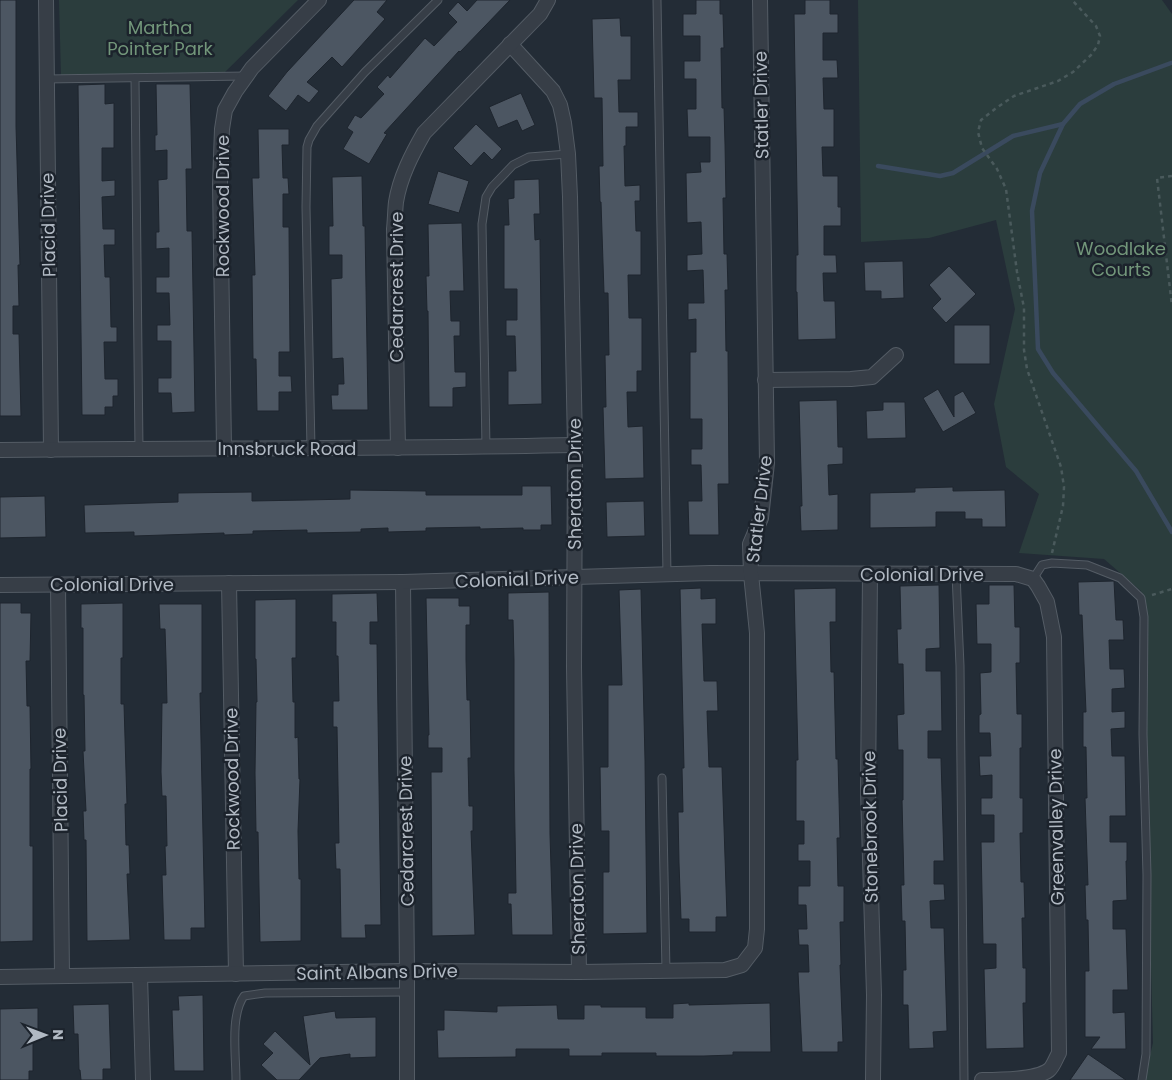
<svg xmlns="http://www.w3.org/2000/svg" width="1172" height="1080" font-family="Poppins,sans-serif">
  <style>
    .green { fill: #2b3d3d }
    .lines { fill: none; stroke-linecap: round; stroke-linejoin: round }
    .stream { stroke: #3a4a5e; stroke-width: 4.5 }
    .building { fill: #4c5662; stroke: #1e252e }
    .lane-casing { stroke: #545c65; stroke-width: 9 }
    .street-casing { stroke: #545c65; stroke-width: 16 }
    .path { stroke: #4a5a5c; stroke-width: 2.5; stroke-dasharray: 4 4; stroke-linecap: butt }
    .lane { stroke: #373e47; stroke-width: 7 }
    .street { stroke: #373e47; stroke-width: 14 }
    .labels { text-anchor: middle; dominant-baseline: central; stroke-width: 5; stroke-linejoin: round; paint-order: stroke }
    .park-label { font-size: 18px; fill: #72967a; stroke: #1c232c }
    .street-label { font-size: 18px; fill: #b1b9c3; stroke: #1c232c }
  </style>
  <rect width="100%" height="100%" fill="#232c36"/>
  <g class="green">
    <polygon points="59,0 298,0 222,75 61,76"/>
    <polygon points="858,0 1162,0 1172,14 1172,1080 1144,1080 1153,1043 1141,591 1104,559 1019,553 1039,494 1006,467 994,404 1015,309 996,220 929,238 861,242"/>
  </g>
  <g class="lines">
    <g class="stream">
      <polyline points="1171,63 1114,84 1080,104 1063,124 1040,173 1032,211 1038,349 1053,373 1136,471 1172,532"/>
      <polyline points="878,166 940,176 953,173 1013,136 1063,124"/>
    </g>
  </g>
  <g class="building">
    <polygon points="0,0 16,0 16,126 20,265 18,265 19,306 13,306 13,334 19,334 21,416 0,416"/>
    <polygon points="354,0 387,0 377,12 385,19 342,67 332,57 307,82 319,91 309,103 298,95 286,111 268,96 287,72"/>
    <polygon points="477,0 510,0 460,52 459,51 384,133 387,134 369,164 343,149 353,132 347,128 355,115 361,118 384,94 377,87 388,75 390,78 425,38 434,46 457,22 448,13 458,2 467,11"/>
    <polygon points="696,0 720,0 720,14 723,14 724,48 721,48 722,108 724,108 725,144 726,198 723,198 724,254 727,254 728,290 725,290 726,351 728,351 729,484 718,484 719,535 689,535 688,501 702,501 701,465 691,465 691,449 702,449 702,419 690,419 690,352 696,352 696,319 688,320 688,303 704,303 703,270 687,271 687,255 702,254 701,222 687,223 686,173 701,172 700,162 710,162 710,137 688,137 687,109 696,109 696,79 684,79 684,61 700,61 700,36 683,36 683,14 696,14"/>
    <polygon points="805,0 830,0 830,14 838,14 838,33 823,33 823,60 837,60 838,78 823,78 824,109 834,109 834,147 822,147 823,176 838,176 838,207 841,207 841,226 824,226 824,255 836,255 837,273 823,273 824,301 835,301 836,339 798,340 797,292 796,292 796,255 798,255 794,14 805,14"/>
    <polygon points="620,18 621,36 631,36 631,80 618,80 619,112 638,112 638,127 626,127 626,146 624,146 625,186 640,185 640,201 635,201 636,231 641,231 641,275 628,275 629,318 642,318 642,371 637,371 637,392 627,392 628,427 643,426 644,478 605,479 603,407 606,407 605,355 609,355 608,293 604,293 601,202 600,202 599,166 603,166 602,98 594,98 592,19"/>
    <polygon points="105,84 105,104 114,103 114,148 102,148 102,181 115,180 115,196 102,197 103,229 115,229 115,245 104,245 105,277 110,277 111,327 117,327 117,342 104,342 105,379 118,379 118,396 113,396 113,407 105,407 105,415 82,415 78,85"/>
    <polygon points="156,84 190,84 192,169 186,169 187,231 192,231 195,412 172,413 171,393 158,393 158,378 171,378 171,341 157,341 157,325 170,325 169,293 156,293 156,277 169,277 169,248 156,249 156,232 159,232 158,180 167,179 167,150 155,151 155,135 157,135"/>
    <polygon points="521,93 535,125 522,131 517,120 498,128 489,107"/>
    <polygon points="476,124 502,149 492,160 484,152 471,166 453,148"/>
    <polygon points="258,129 289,129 289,145 282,145 283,178 288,178 289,194 283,194 283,227 289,227 290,352 279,352 279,376 291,376 292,392 279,392 279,411 257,411 256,359 253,359 252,275 255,275 252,178 259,178"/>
    <polygon points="438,171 469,181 459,213 428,204"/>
    <polygon points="362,176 363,226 365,226 368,410 332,410 331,395 338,395 338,384 344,384 343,358 332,359 331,279 342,278 342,255 329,255 329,226 333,226 332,177"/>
    <polygon points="539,179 540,214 534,214 535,240 540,239 542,404 508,405 508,371 516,371 515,336 506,336 506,320 517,320 517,289 504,289 504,225 509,225 508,199 514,198 514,180"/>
    <polygon points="462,223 464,291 450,291 451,321 460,321 460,336 454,336 455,372 466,372 466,387 453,388 453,407 429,407 428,311 427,311 426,276 429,276 428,224"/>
    <polygon points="903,261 904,298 881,299 881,291 865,291 864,262"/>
    <polygon points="949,266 976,294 946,323 932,308 941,299 929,285"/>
    <rect x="954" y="325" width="36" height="39"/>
    <polygon points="938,389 954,417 954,396 963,391 976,413 943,432 923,398"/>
    <polygon points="837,400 838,447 843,447 843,464 828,465 829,495 838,494 838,530 801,531 800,506 802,506 799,401"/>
    <polygon points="883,402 905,402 906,438 867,439 866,411 883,410"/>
    <polygon points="522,486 551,486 552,525 541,525 541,530 523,530 523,528 480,529 480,527 426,528 426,531 388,532 388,528 361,529 361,532 307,533 307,530 253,531 253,534 224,535 224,533 134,536 134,532 85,533 84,505 178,502 178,493 252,492 252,501 306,500 350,499 350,490 426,491 426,495 522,495"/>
    <polygon points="953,487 953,491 1005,490 1006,527 982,527 982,519 965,519 965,512 936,512 936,527 870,528 870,493 915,492 915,488"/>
    <polygon points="45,496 46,537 0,538 0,497"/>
    <polygon points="644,501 645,536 607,537 606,502"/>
    <polygon points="1114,581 1116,620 1123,620 1124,640 1109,640 1110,669 1124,669 1125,688 1112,689 1112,712 1125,711 1125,728 1111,729 1112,756 1125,756 1126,816 1110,816 1110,842 1127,842 1127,861 1126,861 1127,900 1113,901 1113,929 1126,929 1128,990 1113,990 1113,1013 1125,1012 1126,1049 1091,1049 1100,1037 1085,1037 1085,971 1089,971 1088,920 1086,920 1085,885 1088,885 1085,798 1087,798 1086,747 1083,747 1083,712 1086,712 1082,615 1079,615 1078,582"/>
    <polygon points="939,585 940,648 926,649 926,671 941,671 942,731 928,731 928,758 941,758 944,861 934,861 934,884 944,884 945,900 930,901 931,928 944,928 947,1031 933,1032 934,1048 909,1049 908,1005 903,1005 903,970 906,970 905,921 902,921 901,885 904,885 902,800 903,800 903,750 898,750 897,715 904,714 903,664 898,664 897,629 901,629 900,586"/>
    <polygon points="989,585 1014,585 1015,627 1020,627 1020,663 1016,663 1017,714 1022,714 1022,748 1020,748 1020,798 1023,798 1023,833 1020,833 1021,882 1024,882 1025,918 1022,918 1023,968 1026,968 1026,1003 1023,1003 1024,1048 986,1049 984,969 996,968 996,944 983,944 981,842 994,842 994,815 981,815 981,798 992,798 992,775 980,776 979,756 991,756 990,733 979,733 979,715 981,714 980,673 991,672 991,644 977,644 976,604 989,604"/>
    <polygon points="701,588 701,599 716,598 716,624 702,624 704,681 717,681 718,711 707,711 709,767 722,767 727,917 716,917 716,932 689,932 689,919 681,919 679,863 678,812 683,812 682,768 684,768 680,589"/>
    <polygon points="836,588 836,622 830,622 831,672 834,672 836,759 838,759 840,838 837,838 838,886 844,886 844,922 840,922 841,965 840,965 843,1042 838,1042 838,1052 802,1052 798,972 809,972 808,945 799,945 798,929 807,929 806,905 798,905 798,886 810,886 810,861 798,861 798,844 804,844 804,821 796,821 796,760 798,760 794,589"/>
    <polygon points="641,589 645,760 647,933 603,934 603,872 609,872 609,831 601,831 600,767 608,767 608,685 622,685 619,590"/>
    <polygon points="549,592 550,834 553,935 512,935 511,904 508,904 508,893 516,893 514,771 514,660 513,620 508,620 508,593"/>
    <polygon points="377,593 378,622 370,622 370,644 377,644 381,925 365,925 366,938 341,938 340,869 336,869 335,843 339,843 337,727 333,727 333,701 339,701 338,656 336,656 336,622 332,622 332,594"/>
    <polygon points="426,598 459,598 459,606 470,606 470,625 466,625 466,659 467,700 470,700 471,758 468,758 469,806 473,806 473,831 471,831 475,935 432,936 431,772 442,772 442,748 428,748 428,735 429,735"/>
    <polygon points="296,599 296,658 292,658 293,702 295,702 295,738 298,737 299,779 300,779 298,831 299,879 301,879 301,941 260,942 258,832 256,832 255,773 256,702 257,702 256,659 255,659 255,600"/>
    <polygon points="0,603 21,603 21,613 31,613 30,661 26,661 27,706 30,706 31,769 30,769 30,846 33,846 33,941 0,942"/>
    <polygon points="123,603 123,658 121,658 121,704 124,704 127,804 125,804 126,845 129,845 130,874 127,874 130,940 87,941 86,840 84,840 83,811 86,811 83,751 85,751 84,695 83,695 83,628 81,628 81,604"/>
    <polygon points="159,604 202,604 202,693 200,693 205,928 191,928 191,940 164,940 162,875 166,875 165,846 167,846 166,796 162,796 161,772 162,703 167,703 166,660 165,629 160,629"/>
    <polygon points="203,995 204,1071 174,1071 172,1010 179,1010 178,996"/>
    <polygon points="689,1003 689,1005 770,1003 771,1052 733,1052 733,1055 704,1056 656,1056 656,1053 602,1053 602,1056 569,1056 569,1049 516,1049 516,1057 438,1058 437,1030 444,1030 444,1010 497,1012 497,1006 557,1005 558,1019 584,1019 584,1005 601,1005 601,1007 646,1007 646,1018 673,1018 673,1004"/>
    <polygon points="109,1004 111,1069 103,1069 103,1080 81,1080 80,1070 79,1070 78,1034 74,1034 73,1005"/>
    <polygon points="38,1008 38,1035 33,1035 33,1071 29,1071 29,1080 0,1080 0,1009"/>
    <polygon points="335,1011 336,1018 376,1017 376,1057 350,1058 350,1054 320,1058 299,1080 277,1080 261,1065 273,1053 263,1044 275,1031 310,1065 303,1016"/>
    <polygon points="1088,1054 1126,1080 1070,1080"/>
  </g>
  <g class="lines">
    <g class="lane-casing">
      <g id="lane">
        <polyline points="657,0 667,574"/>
        <polyline points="135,78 139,449"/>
        <polyline points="46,79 246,76"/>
        <polyline points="486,447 482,224 486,197 492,187 513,165 529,157 568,154"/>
        <polyline points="311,448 306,207 307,147 309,140 317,126 365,72 438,0"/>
        <polyline points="956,574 960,666 964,1080"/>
        <polyline points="1033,579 1042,565 1052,563 1087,565 1120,578 1141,598 1144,617 1143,734 1147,875 1146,1054 1142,1080"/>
        <polyline points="662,778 666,971"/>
        <path d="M236 1080C236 1056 230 1015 244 996L265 993 407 992"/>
      </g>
    </g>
    <g class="street-casing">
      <g id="street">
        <polyline points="46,0 51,450"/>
        <polyline points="510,44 553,91 560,105 564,123 568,154 570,197 575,445 574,667 579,972"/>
        <polyline points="765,380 851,379 872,377 896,355"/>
        <polyline points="224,448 220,184 222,129 225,110 235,92 252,68 319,0"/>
        <path d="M398 448 394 229C395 220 395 211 396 202 400 177 412 154 424 133L540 14 548 0"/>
        <path d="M0 450C192 448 383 449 575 445"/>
        <polyline points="870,574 868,791 874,995 873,1080"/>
        <polyline points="403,582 407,971 407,1080"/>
        <polyline points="229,583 236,974"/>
        <polyline points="58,584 62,976"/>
        <path d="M0 585 403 582 710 573 1016 574 1033 579 1038 586 1047 602 1054 637 1059 1053C1056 1058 1053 1067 1049 1070 1036 1080 999 1080 982 1080"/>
        <polyline points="140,975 143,1080"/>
        <polyline points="0,977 407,971 579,972 725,970 742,965 755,948 757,929 757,633 751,574 750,544 761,518 767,463 760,0"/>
      </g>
    </g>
    <g class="path">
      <polyline points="1172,176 1157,178 1172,306"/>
      <polyline points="1052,553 1063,506 1064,487 1061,467 1027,369 1024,350 1024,308 1017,272 1006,189 997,169 982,148 978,132 981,120 995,109 1014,96 1058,81 1073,72 1091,55 1098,45 1100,36 1096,26 1072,0"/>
      <polyline points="1152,595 1172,589"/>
    </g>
    <use href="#lane" class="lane"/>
    <use href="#street" class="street"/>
  </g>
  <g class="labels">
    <g class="park-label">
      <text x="160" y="27">Martha<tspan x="160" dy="21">Pointer Park</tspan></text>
      <text x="1121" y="248">Woodlake<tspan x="1121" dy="21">Courts</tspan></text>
    </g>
    <g class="street-label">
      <text transform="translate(761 105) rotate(-91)">Statler Drive</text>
      <text transform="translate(222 206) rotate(-90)">Rockwood Drive</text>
      <text transform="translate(48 225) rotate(-91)">Placid Drive</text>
      <text transform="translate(396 287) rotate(-90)">Cedarcrest Drive</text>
      <text x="287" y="448">Innsbruck Road</text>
      <text transform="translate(574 484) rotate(-90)">Sheraton Drive</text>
      <text transform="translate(759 509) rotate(-83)">Statler Drive</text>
      <text x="922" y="574">Colonial Drive</text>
      <text transform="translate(517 579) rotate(-2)">Colonial Drive</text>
      <text x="112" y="584">Colonial Drive</text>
      <text transform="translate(232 779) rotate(-91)">Rockwood Drive</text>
      <text transform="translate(60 780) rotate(-91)">Placid Drive</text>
      <text transform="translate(870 827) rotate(-91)">Stonebrook Drive</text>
      <text transform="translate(1056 827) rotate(-91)">Greenvalley Drive</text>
      <text transform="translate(406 831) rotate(-91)">Cedarcrest Drive</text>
      <text transform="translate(577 889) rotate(-91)">Sheraton Drive</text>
      <text transform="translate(377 972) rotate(-1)">Saint Albans Drive</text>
    </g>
  </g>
  <g transform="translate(45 1035) rotate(89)" stroke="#1c232c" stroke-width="4" paint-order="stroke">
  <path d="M0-4L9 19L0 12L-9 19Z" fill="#b1b9c3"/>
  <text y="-8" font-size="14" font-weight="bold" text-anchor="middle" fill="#b1b9c3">N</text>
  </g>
</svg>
